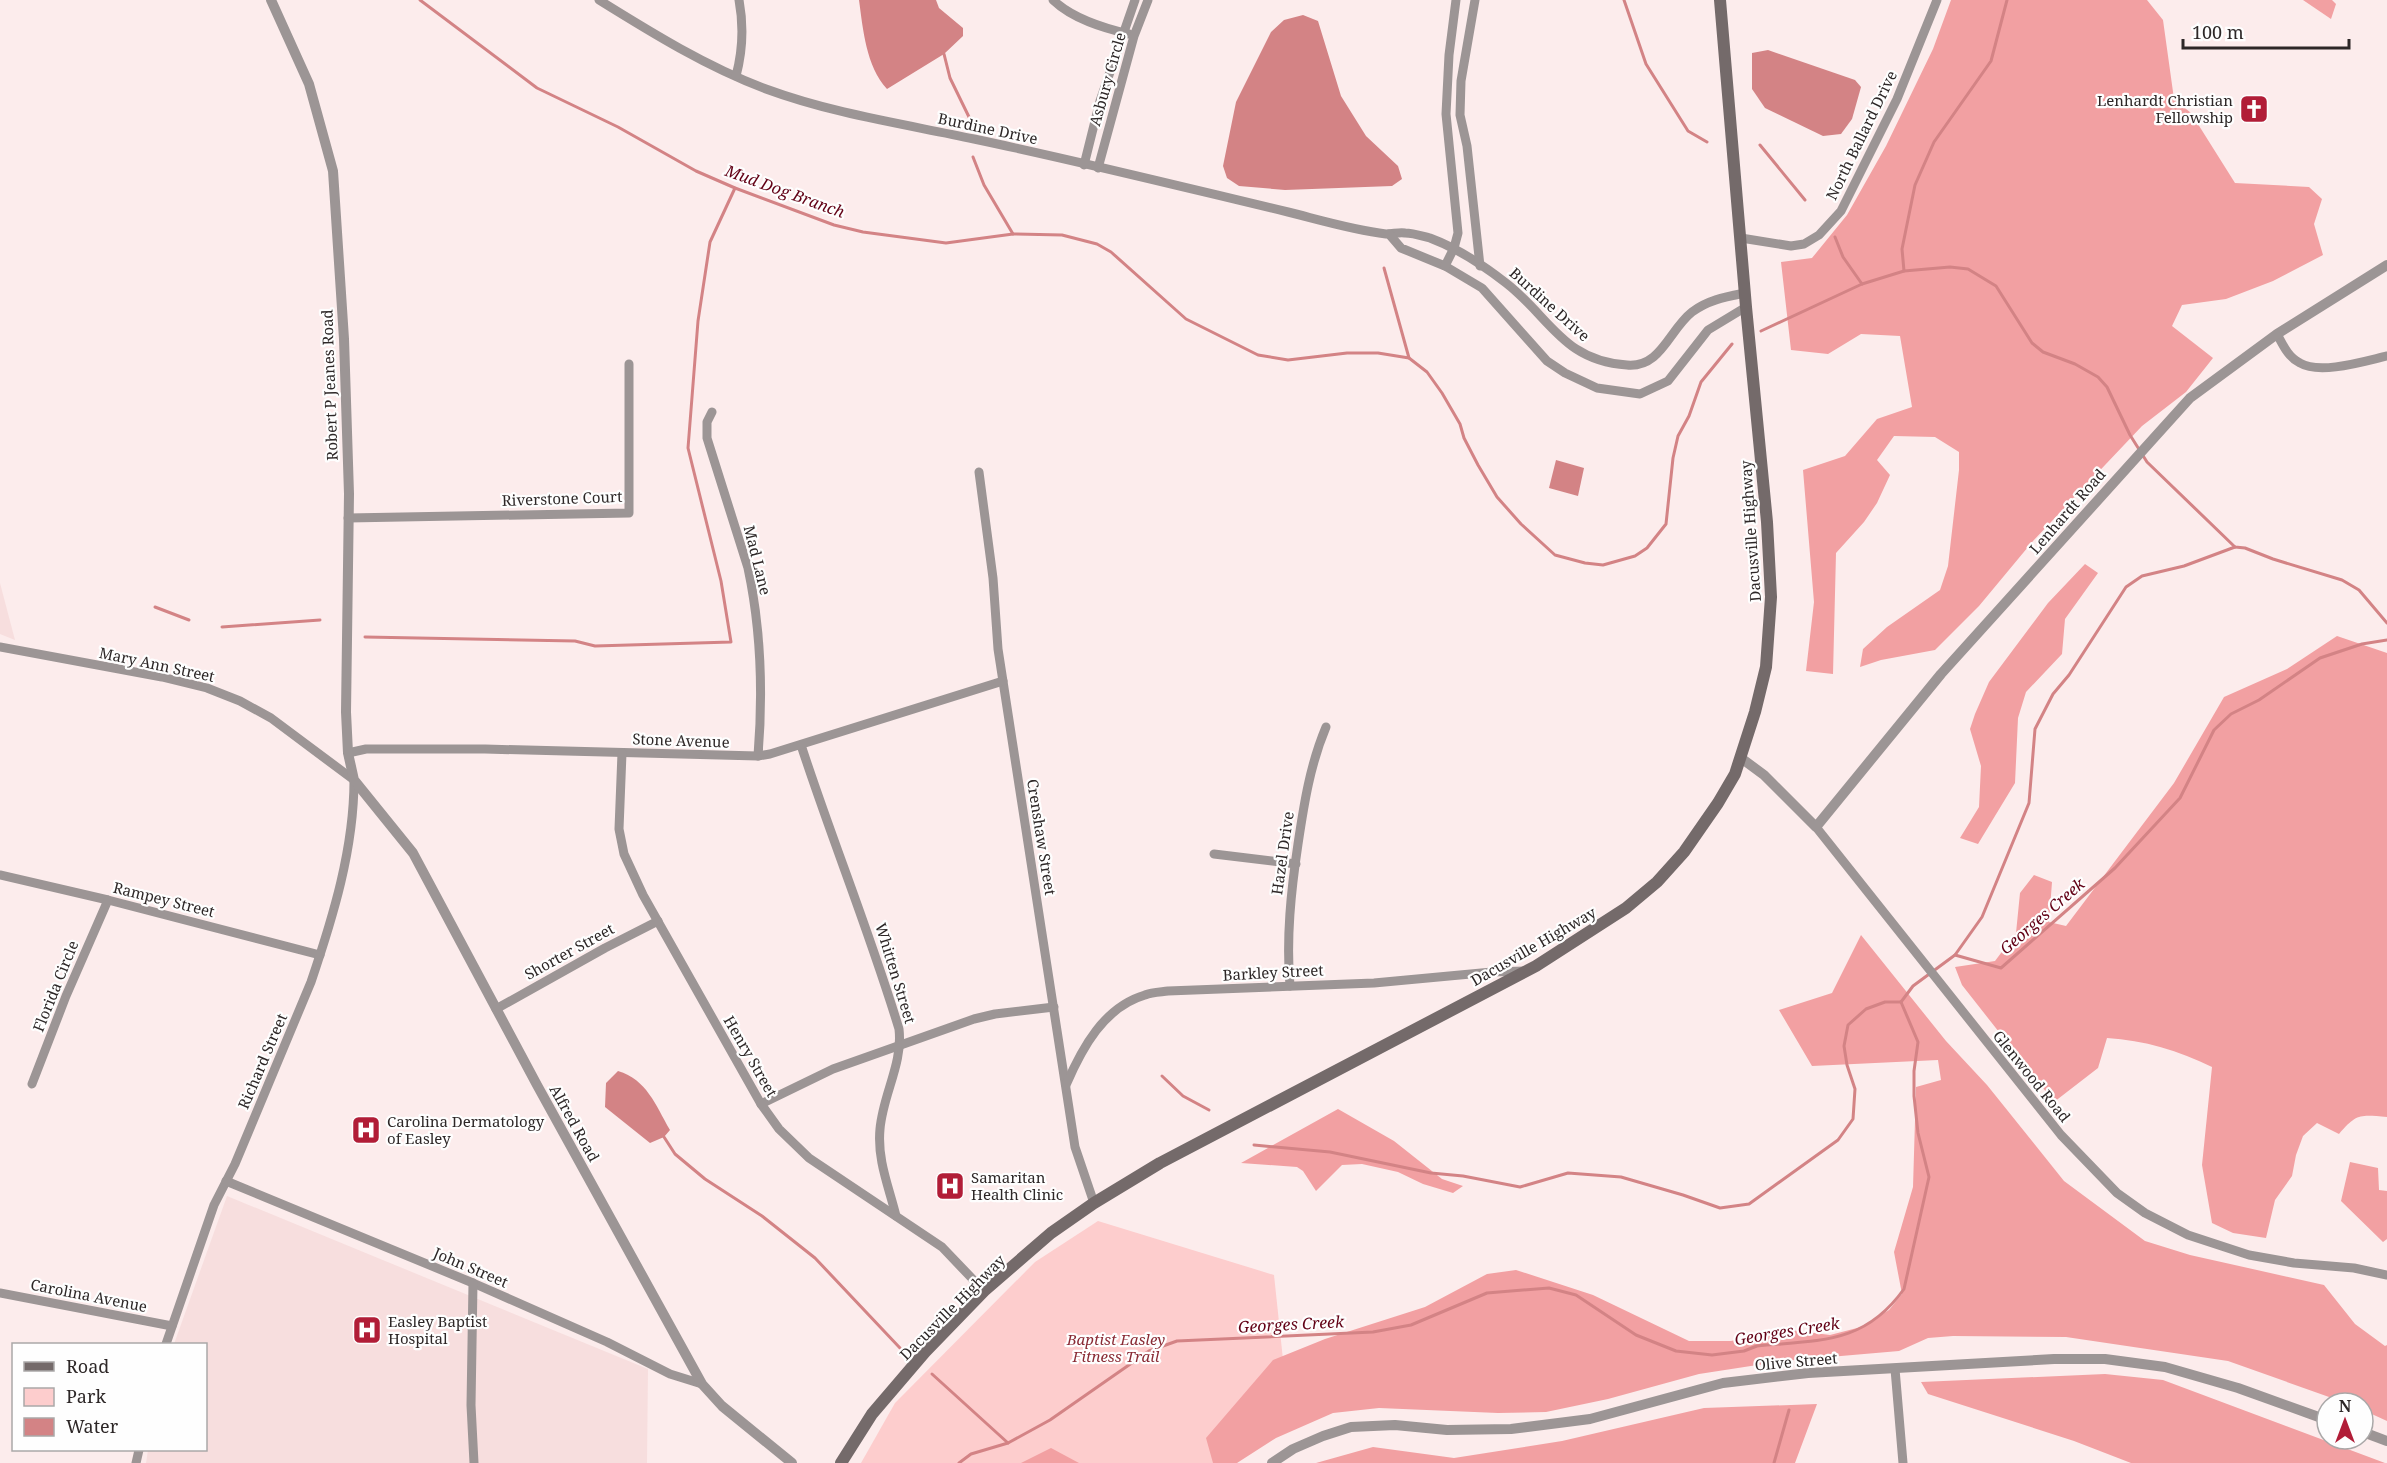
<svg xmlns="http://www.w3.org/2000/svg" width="2387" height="1463" font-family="'Noto Serif',serif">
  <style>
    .built { fill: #f7dede }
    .green { fill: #fdcdcd }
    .forest { fill: #f2a0a2 }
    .water { fill: #d38385 }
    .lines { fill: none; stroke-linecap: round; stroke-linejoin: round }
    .stream { stroke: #d38385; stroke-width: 3 }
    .minor { stroke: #9c9595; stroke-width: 9 }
    .tertiary { stroke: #9c9595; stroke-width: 10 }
    .secondary { stroke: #746a6a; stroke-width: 12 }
    .labels { text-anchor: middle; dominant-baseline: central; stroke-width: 4.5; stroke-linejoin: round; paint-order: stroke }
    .street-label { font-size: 15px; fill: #2d2727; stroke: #fefefe }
    .poi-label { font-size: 15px; fill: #2d2727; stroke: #fefefe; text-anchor: start }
    .park-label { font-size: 15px; font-style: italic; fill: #892a34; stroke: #fefefe }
    .water-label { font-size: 16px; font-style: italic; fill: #620015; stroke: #fefefe }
  </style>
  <rect width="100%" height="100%" fill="#fcecec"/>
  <g class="built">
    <polygon points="0,583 15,640 0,634"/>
    <polygon points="227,1196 648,1369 647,1463 146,1463 148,1450 206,1450 206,1344 174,1344"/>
  </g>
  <polygon class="green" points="1098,1221 1274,1275 1284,1369 1220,1463 861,1463 895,1403 1035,1262"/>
  <g class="forest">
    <polygon points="1951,0 2147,0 2163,20 2174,99 2191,113 2235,183 2309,187 2322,199 2314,224 2323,255 2273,281 2226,299 2182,305 2172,326 2213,358 2186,392 2142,426 2033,541 1979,606 1935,650 1881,660 1860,667 1863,649 1887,627 1940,590 1948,566 1959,470 1959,452 1935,437 1894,436 1877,460 1890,475 1877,503 1864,522 1836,553 1833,674 1806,671 1814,602 1803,470 1845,456 1877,419 1912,407 1900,336 1861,334 1828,354 1791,350 1781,262 1812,258 1847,215 1886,146 1933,49"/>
    <polygon points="2303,0 2332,0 2336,4 2331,19"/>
    <polygon points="2085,564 2098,573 2065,619 2062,654 2026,692 2018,718 2015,783 1978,844 1960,838 1979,807 1981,766 1970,729 1975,714 1989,682 2048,603"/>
    <path d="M2337 636 2387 653V1117C2360 1115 2357 1113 2339 1134L2317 1123 2303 1136 2296 1155 2292 1176 2275 1200 2266 1238 2233 1233 2212 1223 2202 1165 2212 1067C2179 1051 2144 1040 2107 1038L2098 1068 2054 1102 1962 985 1955 967 1995 961 2016 933 2020 893 2034 875 2052 882 2049 922 2066 926 2174 783 2224 697 2287 669Z"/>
    <polygon points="1861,935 1946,1041 1987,1085 2064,1181 2145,1241 2190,1255 2324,1285 2355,1324 2385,1346 2387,1345 2387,1421 2363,1410 2363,1403 2346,1403 2228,1361 2066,1337 1953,1336 1928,1338 1899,1351 1783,1361 1699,1374 1608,1399 1546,1412 1498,1413 1379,1408 1333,1413 1276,1438 1237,1463 1213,1463 1206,1438 1273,1360 1325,1339 1425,1307 1487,1274 1516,1270 1593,1295 1689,1341 1731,1341 1783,1329 1830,1335 1861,1327 1889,1310 1902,1294 1894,1252 1913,1187 1916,1087 1941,1080 1938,1060 1812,1066 1779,1010 1832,993"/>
    <polygon points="1338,1109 1394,1141 1442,1179 1463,1186 1453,1193 1423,1184 1398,1172 1362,1164 1342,1165 1316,1191 1303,1171 1297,1167 1241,1163"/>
    <polygon points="2350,1162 2378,1168 2379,1190 2387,1191 2387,1239 2383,1242 2341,1201"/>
    <polygon points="2105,1374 2163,1380 2385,1463 2131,1463 2074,1441 1928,1394 1921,1382"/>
    <polygon points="1817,1404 1795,1463 1316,1463 1373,1447 1454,1458 1562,1441 1704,1408"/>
    <polygon points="1051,1448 1079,1463 1021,1463"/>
  </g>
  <g class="water">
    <path d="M859 0H936L939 8 963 28V36L944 54 887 89C866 66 863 29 859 0Z"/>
    <polygon points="1303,15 1318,21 1341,96 1366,136 1398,166 1402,179 1392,186 1285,190 1239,186 1227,178 1223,166 1236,102 1271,32 1284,20"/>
    <polygon points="1768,50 1855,80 1861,87 1852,119 1841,134 1823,136 1765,108 1752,89 1752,53"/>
    <polygon points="1556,460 1584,468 1578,496 1549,488"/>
    <path d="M618 1071C647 1080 655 1104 670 1130L664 1137 650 1143 605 1107 606 1083Z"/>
  </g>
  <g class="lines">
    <g class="stream">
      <polyline points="420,0 537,88 618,127 696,171 735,188 834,225 863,232 946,243 1013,234 1062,235 1097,244 1111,252 1186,319 1258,355 1288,360 1347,353 1378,353 1409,358 1427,372 1442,393 1460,424 1464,438 1478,465 1497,497 1521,524 1555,555 1585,563 1603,565 1635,556 1647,548 1666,524 1673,458 1678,436 1689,416 1701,382 1732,344"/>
      <polyline points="1624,0 1646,64 1688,131 1707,142"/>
      <polyline points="944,54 950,78 969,117"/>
      <polyline points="1760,145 1805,200"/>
      <polyline points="973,157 984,185 1013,234"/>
      <polyline points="1835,237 1843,257 1862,284"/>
      <polyline points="1384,268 1409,358"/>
      <polyline points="1904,271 1902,249 1915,185 1934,142 1991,61 2007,0"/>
      <polyline points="1761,331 1862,284 1904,271 1950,267 1968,269 1996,286 2032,343 2043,352 2075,364 2098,377 2107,387 2130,435 2147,462 2235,547 2245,548 2273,559 2342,580 2359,590 2387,623"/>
      <polyline points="155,607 189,620"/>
      <polyline points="222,627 320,620"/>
      <polyline points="365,637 575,641 595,646 731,642 721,581 688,448 698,321 710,242 735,188"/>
      <polyline points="1955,955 2001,968 2115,868 2180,798 2214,730 2231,714 2259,700 2320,658 2362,644 2387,640"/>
      <polyline points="1901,1002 1913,986 1955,955 1982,917 2029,803 2035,729 2053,694 2069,675 2126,587 2142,576 2184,566 2235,547"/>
      <polyline points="1162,1076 1183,1096 1209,1110"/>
      <polyline points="664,1137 675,1154 705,1179 762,1216 815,1258 900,1348"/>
      <polyline points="1254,1145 1330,1152 1431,1173 1463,1176 1520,1187 1568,1173 1621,1177 1683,1195 1720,1208 1749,1204 1838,1140 1853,1119 1855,1089 1847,1065 1844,1046 1848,1025 1866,1009 1885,1002 1901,1002"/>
      <polyline points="932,1374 1008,1443"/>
      <path d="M959 1463 971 1454 1008 1443 1050 1420 1149 1351 1177 1341 1373 1332 1411 1325 1487 1293 1549 1288 1576 1295 1636 1335 1676 1351 1712 1355 1744 1351 1757 1346C1819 1340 1864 1345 1904 1289L1929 1177 1918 1133 1914 1096V1071L1918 1042 1901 1002"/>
      <polyline points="1774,1463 1789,1410"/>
    </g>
    <g class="minor">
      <path d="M599 0C652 33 707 67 766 89 834 114 904 124 974 139 1079 161 1183 187 1288 212 1320 220 1353 230 1386 234 1393 234 1399 232 1405 233 1413 233 1422 236 1430 238 1457 248 1483 265 1506 283 1550 317 1563 361 1627 365 1661 368 1669 330 1692 312 1708 300 1725 297 1745 293"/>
      <path d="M1053 0C1073 19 1103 28 1129 34"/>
      <polyline points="1475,0 1461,81 1460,115 1467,146 1480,266"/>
      <path d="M736 76C743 50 744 27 739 0"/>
      <polyline points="1084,165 1100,101 1135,0"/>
      <polyline points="1098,168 1134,36 1148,0"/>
      <polyline points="1389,234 1401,248 1445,266 1482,288 1547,361 1565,373 1597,388 1640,394 1668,381 1708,330 1746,307"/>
      <polyline points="1741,238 1791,246 1804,244 1819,235 1841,211 1897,99 1937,0"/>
      <polyline points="1445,266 1454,248 1458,233 1446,114 1449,55 1456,0"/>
      <path d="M2277 334C2283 345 2288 357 2300 363 2320 375 2365 361 2387 356"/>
      <path d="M712 412 707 422V438L748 568C761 629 763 694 758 756"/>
      <polyline points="979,472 993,578 998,649 1075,1147 1094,1203"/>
      <polyline points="348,518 629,513 629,364"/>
      <path d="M0 647 162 677 207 688 240 701 271 718 354 780C354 849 333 917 311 982L235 1164 214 1205 166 1344"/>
      <path d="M801 745C832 840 870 933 899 1029 903 1064 883 1094 880 1129 877 1160 889 1187 896 1216"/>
      <polyline points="348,753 366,749 485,749 758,756 770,754 1003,681"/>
      <polyline points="622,753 619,829 624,854 643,895 761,1104 779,1129 809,1158 942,1247 984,1291"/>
      <polyline points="1816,827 2061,1135 2117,1193 2145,1213 2188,1235 2249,1255 2294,1263 2354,1268 2387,1275"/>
      <polyline points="1214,854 1296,864"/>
      <polyline points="0,875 108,900 320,955"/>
      <path d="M1290 986C1286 938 1291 891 1298 844 1304 804 1310 765 1326 727"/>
      <polyline points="496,1009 605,948 658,921"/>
      <polyline points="32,1084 66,996 108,900"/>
      <path d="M1066 1085C1082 1048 1104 1007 1145 995 1152 992 1161 992 1168 991L1374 983 1492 972 1525 971"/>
      <polyline points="761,1104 833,1069 974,1019 995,1014 1054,1007"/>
      <polyline points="226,1181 473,1283 607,1342 670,1374 702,1384"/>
      <polyline points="473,1283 471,1405 474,1463"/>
      <polyline points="0,1293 172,1326"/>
      <polyline points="1895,1369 1903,1463"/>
      <polyline points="136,1463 139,1450"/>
    </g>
    <g class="tertiary">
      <polyline points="271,0 309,84 333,171 344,339 349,494 346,712 348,753 354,780 413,853 537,1085 702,1384 722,1406 792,1463"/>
      <polyline points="1741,758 1764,775 1816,827 1941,674 2190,398 2277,334 2387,265"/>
      <polyline points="2363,1432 2387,1441"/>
      <polyline points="1272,1463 1293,1449 1323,1436 1351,1427 1395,1425 1447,1430 1511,1429 1590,1419 1723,1383 1808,1373 2054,1359 2105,1359 2165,1367 2238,1388 2327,1420"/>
    </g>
    <polyline class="secondary" points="841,1463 872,1414 925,1352 984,1291 1051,1233 1094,1203 1160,1163 1536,966 1626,908 1657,882 1684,852 1718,803 1735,774 1755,712 1766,667 1771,597 1767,522 1746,307 1720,0"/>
  </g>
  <defs>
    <g id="church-square" transform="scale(1.5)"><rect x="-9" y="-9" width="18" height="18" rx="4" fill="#b11d37" stroke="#fefefe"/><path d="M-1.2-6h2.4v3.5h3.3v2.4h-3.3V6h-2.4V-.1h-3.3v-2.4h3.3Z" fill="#fff"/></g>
    <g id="hospital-square" transform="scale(1.5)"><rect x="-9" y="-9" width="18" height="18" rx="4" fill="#b11d37" stroke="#fefefe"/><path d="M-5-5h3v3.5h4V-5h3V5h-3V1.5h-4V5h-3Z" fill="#fff"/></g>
  </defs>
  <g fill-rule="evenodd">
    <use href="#church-square" x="2254" y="109"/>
    <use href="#hospital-square" x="366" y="1130"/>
    <use href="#hospital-square" x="950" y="1186"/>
    <use href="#hospital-square" x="367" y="1330"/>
  </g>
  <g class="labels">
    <g class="street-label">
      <text transform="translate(1107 79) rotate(-74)">Asbury Circle</text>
      <text transform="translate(988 128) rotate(12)">Burdine Drive</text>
      <text transform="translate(1861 135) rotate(-64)">North Ballard Drive</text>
      <text transform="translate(1550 304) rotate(42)">Burdine Drive</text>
      <text transform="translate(329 385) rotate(-92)">Robert P Jeanes Road</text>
      <text transform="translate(562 498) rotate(-2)">Riverstone Court</text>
      <text transform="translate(2067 511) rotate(-49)">Lenhardt Road</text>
      <text transform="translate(1750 531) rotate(-94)">Dacusville Highway</text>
      <text transform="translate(758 560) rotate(76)">Mad Lane</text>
      <text transform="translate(157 664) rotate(12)">Mary Ann Street</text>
      <text transform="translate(681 740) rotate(2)">Stone Avenue</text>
      <text transform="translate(1042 837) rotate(81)">Crenshaw Street</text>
      <text transform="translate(1282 853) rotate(-82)">Hazel Drive</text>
      <text transform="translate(164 899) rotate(14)">Rampey Street</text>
      <text transform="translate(1533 946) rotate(-30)">Dacusville Highway</text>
      <text transform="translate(569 951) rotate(-29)">Shorter Street</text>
      <text transform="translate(1273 972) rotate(-3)">Barkley Street</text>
      <text transform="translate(896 973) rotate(73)">Whitten Street</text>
      <text transform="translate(55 986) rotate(-68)">Florida Circle</text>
      <text transform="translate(751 1056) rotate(60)">Henry Street</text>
      <text transform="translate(262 1061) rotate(-67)">Richard Street</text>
      <text transform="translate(2032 1076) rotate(51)">Glenwood Road</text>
      <text transform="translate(575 1123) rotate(61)">Alfred Road</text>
      <text transform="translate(471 1267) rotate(23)">John Street</text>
      <text transform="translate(89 1295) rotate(11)">Carolina Avenue</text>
      <text transform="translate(952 1307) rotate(-45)">Dacusville Highway</text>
      <text transform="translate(1796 1361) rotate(-5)">Olive Street</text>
    </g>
    <g class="poi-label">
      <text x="2233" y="100" text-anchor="end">Lenhardt Christian<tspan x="2233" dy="17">Fellowship</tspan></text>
      <text x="387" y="1121">Carolina Dermatology<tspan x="387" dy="17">of Easley</tspan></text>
      <text x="971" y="1177">Samaritan<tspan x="971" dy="17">Health Clinic</tspan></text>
      <text x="388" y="1321">Easley Baptist<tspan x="388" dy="17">Hospital</tspan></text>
    </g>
    <g class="park-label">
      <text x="1116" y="1339">Baptist Easley<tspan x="1116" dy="17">Fitness Trail</tspan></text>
    </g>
    <g class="water-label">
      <text transform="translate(785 191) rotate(20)">Mud Dog Branch</text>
      <text transform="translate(2042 916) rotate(-41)">Georges Creek</text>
      <text transform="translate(1291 1324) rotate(-3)">Georges Creek</text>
      <text transform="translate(1787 1331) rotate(-9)">Georges Creek</text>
    </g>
  </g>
  <rect x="12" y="1343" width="195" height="108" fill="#fefefe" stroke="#aaa8a8" stroke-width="1.5"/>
  <rect x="24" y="1362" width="30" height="9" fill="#746a6a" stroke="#aaa8a8" stroke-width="1.5"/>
  <text x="66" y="1373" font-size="18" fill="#2d2727">Road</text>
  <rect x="24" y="1388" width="30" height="18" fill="#fdcdcd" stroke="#aaa8a8" stroke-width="1.5"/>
  <text x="66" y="1403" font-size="18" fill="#2d2727">Park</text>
  <rect x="24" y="1418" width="30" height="18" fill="#d38385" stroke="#aaa8a8" stroke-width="1.5"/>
  <text x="66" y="1433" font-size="18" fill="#2d2727">Water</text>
  <g transform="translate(2345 1421)"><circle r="28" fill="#fefefe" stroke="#aaa8a8" stroke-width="1.5"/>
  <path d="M0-4.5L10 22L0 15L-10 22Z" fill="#b11d37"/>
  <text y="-9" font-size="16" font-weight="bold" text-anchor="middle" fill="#2d2727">N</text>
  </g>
  <path d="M2183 39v9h166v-9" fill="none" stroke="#2d2727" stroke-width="3"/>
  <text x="2192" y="39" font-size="18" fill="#2d2727" stroke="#fefefe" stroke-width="4.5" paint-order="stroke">100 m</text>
</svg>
